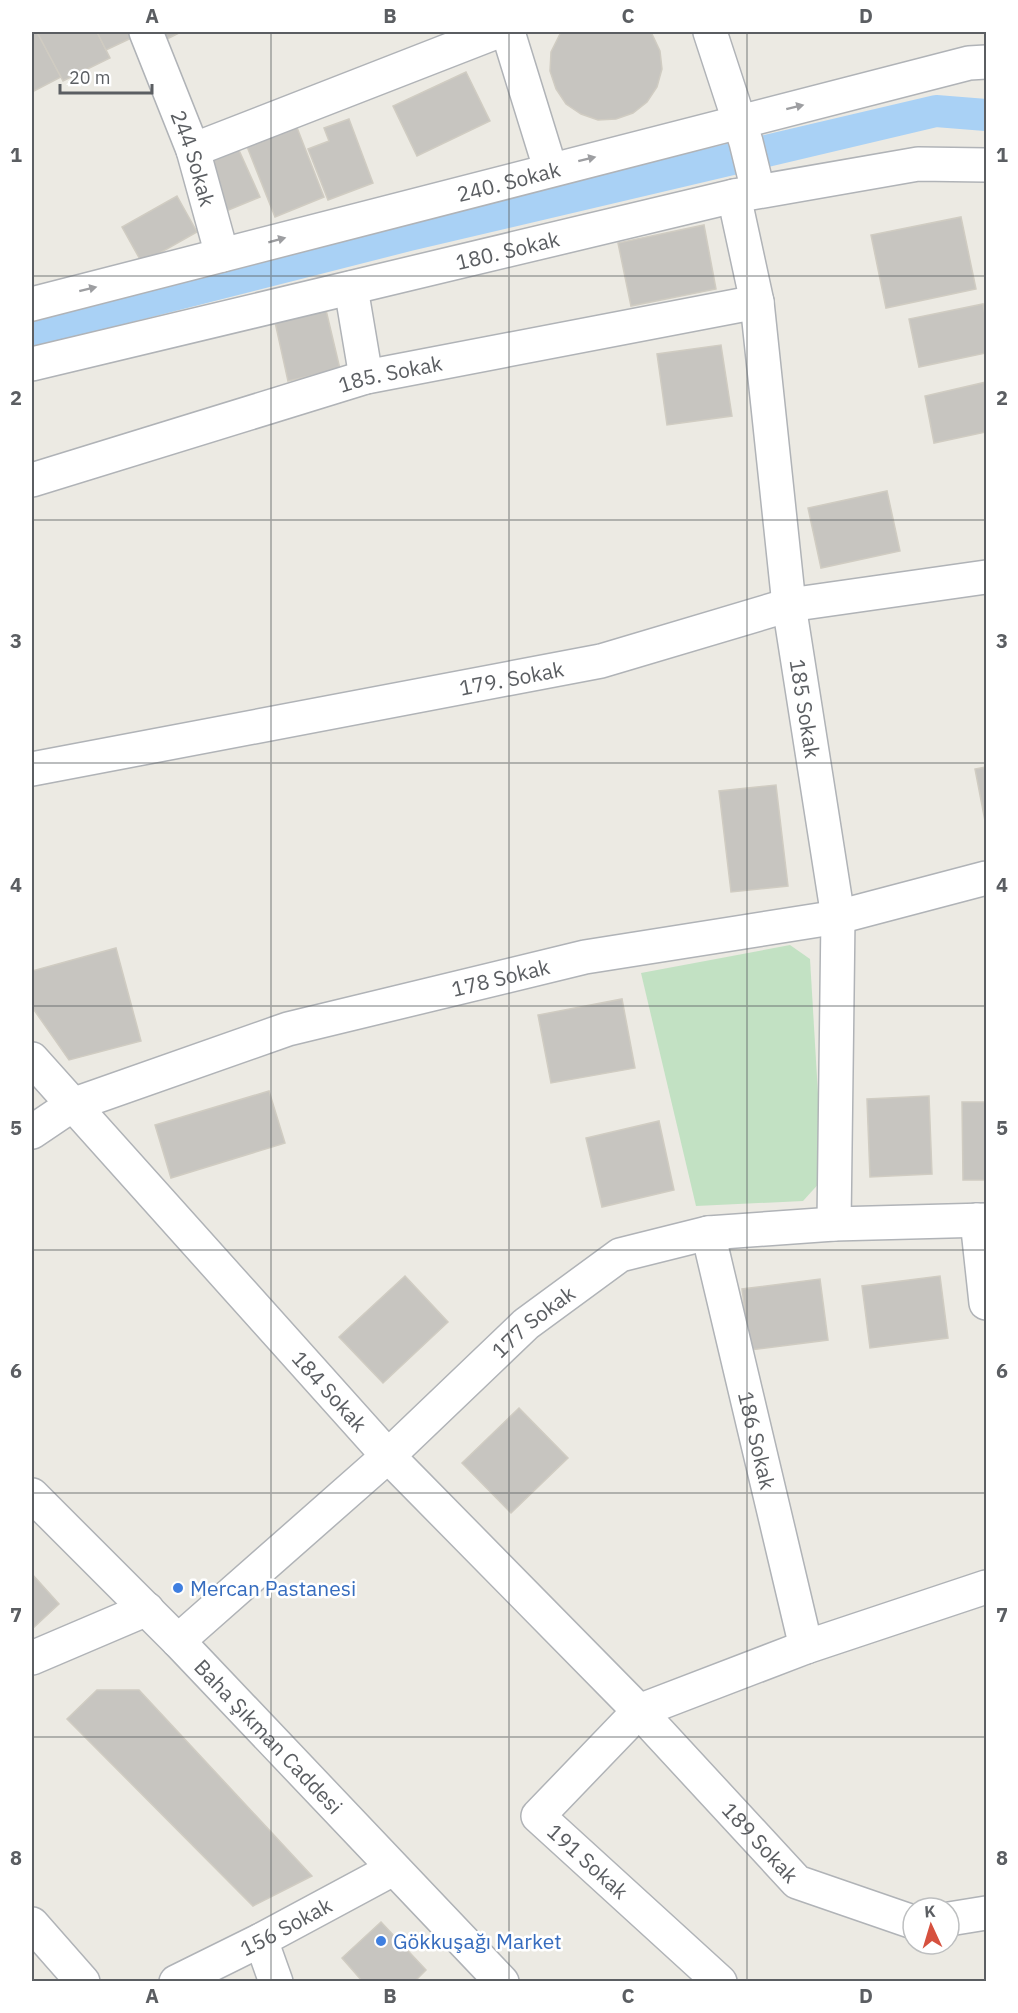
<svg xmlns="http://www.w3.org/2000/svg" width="1018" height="2013" font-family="'IBM Plex Sans',sans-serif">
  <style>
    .green { fill: #c2e1c3 }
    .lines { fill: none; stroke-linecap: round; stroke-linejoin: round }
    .canal { stroke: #a9d1f5; stroke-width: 32 }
    .building { fill: #c7c5c0; stroke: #d0ccc2; stroke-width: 1.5 }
    .minor-casing { stroke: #b0b3b7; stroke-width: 36 }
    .tertiary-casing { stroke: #b0b3b7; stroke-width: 36 }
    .secondary-casing { stroke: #afb2b6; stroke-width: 36 }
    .minor { stroke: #fff; stroke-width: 33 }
    .tertiary { stroke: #fff; stroke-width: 33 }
    .secondary { stroke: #fff; stroke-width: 33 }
    .oneway { fill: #9d9ea1 }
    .grid { fill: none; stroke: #5b5e62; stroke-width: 1.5; stroke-opacity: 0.55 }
    .shop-dot { fill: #3f7fe0; stroke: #fff; stroke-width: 2 }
    .labels { text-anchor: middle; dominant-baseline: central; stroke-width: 5; stroke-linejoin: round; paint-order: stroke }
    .street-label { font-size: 21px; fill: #5b5e62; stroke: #fff }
    .shop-label { font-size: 21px; fill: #366cbe; stroke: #fff; text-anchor: start }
    .neatline { fill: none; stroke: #5b5e62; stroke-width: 2 }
    .grid-label { font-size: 20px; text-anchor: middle; font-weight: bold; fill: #5b5e62 }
  </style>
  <rect width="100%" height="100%" fill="#eceae3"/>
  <polygon class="green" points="790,945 810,959 823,1179 803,1201 696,1206 641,973"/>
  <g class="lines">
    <polyline class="canal" points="32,331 409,235 936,111 986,115"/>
  </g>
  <g class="building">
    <polygon points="32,32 37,32 61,77 32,92"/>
    <polygon points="37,32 97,32 110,58 63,81"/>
    <polygon points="97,32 141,32 142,33 106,50"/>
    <polygon points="161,32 181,32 165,40"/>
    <polygon points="561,32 651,32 660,51 662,69 657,87 647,102 633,113 616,119 598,120 581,114 566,104 556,89 550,71 551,52"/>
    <polygon points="466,72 490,121 417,156 393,106"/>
    <polygon points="349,119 373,183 328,200 308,149 329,141 324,128"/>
    <polygon points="296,125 324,197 275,217 246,144"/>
    <polygon points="238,148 260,197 226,211 204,162"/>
    <polygon points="177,196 197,232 142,263 122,227"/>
    <polygon points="961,217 976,289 886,308 871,235"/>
    <polygon points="704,225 716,289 631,306 618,243"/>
    <polygon points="983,304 986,320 986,353 919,367 909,319"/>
    <polygon points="326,310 340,369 288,381 275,322"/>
    <polygon points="721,345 732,416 667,425 657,354"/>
    <polygon points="986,382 986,432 934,443 925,396"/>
    <polygon points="887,491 900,551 821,568 808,508"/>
    <polygon points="986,767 986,826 975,769"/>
    <polygon points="776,785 788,886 731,892 719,791"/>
    <polygon points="116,948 141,1041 69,1060 32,1007 32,971"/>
    <polygon points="622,999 635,1068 551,1083 538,1015"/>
    <polygon points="269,1091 285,1143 171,1178 155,1125"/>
    <polygon points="929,1096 932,1174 870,1177 867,1099"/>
    <polygon points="962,1102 986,1102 986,1180 963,1180"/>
    <polygon points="659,1121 674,1190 602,1207 586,1138"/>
    <polygon points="405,1276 448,1322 383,1383 339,1337"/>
    <polygon points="940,1276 948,1338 870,1348 862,1286"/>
    <polygon points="820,1279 828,1340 750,1350 742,1289"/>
    <polygon points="519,1408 568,1458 511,1513 462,1463"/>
    <polygon points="32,1574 59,1604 32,1629"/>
    <polygon points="97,1690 139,1690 312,1876 253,1906 67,1719"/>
    <polygon points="381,1922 426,1970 414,1982 363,1982 342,1958"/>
  </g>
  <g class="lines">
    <g class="minor-casing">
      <g id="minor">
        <path id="s1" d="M146 32 193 150 222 255"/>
        <polyline points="508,32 550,168"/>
        <polyline points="710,32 746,142 758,191"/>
        <polyline points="193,150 496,32"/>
        <path id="s2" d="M734 196 757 302 789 605 838 917 834 1224"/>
        <polyline points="351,288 366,377"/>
        <path id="s3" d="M32 304 969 63 986 62"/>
        <path id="s4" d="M32 364 734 196 918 164 986 165"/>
        <path id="s5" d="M32 480 366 377 757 302"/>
        <path id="s6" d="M32 769 601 661 789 605 986 577"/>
        <path id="s7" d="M32 1059 388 1456 639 1711 797 1882 913 1922"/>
        <path id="s8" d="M32 1132 72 1105 288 1029 585 957 838 917 986 878"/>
        <polyline points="977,1220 986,1303"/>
        <path id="s9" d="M708 1233 806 1647"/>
        <polyline points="32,1658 147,1609"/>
        <polyline points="949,1919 986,1913"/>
        <polyline points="32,1924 83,1982"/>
        <polyline points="261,1940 276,1982"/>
        <path id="s10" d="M176 1982 261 1940 393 1869"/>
        <polyline points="720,1982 538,1816 639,1711 806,1647 986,1587"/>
      </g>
    </g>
    <g class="tertiary-casing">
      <g id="tertiary">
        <path id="s11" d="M178 1641 388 1456 526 1324 620 1255 708 1233 834 1224 986 1220"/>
      </g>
    </g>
    <g class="secondary-casing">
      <g id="secondary">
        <path id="s12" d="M32 1495 178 1641 502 1982"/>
      </g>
    </g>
    <use href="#minor" class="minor"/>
    <use href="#tertiary" class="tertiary"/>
    <use href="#secondary" class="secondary"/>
  </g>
  <defs><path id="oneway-solid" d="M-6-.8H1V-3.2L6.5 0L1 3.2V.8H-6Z" transform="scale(1.5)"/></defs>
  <g class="oneway">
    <use href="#oneway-solid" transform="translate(795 107) rotate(-14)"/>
    <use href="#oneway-solid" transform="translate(587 159) rotate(-14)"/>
    <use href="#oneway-solid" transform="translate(277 240) rotate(-15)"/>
    <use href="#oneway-solid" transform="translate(88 289) rotate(-14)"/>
  </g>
  <path class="grid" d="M271 32V1982M509 32V1982M747 32V1982M32 276H986M32 520H986M32 763H986M32 1006H986M32 1250H986M32 1493H986M32 1737H986"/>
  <g class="shop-dot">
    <circle cx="178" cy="1588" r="6"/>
    <circle cx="381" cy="1941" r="6"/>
  </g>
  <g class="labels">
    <g class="street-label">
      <text stroke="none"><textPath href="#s1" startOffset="135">244 Sokak</textPath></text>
      <text stroke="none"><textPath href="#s3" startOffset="492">240. Sokak</textPath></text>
      <text stroke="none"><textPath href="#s4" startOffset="489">180. Sokak</textPath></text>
      <text stroke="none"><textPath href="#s5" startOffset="374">185. Sokak</textPath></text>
      <text stroke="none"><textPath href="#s6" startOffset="488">179. Sokak</textPath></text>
      <text stroke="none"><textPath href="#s2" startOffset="518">185 Sokak</textPath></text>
      <text stroke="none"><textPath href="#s8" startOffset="496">178 Sokak</textPath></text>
      <text stroke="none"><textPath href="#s11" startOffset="478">177 Sokak</textPath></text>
      <text stroke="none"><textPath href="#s7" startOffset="446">184 Sokak</textPath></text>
      <text stroke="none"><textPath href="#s9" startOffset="213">186 Sokak</textPath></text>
      <text stroke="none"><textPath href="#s12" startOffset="338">Baha Şıkman Caddesi</textPath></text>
      <text stroke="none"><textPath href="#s7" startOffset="1070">189 Sokak</textPath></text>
      <text transform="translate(588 1861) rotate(42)">191 Sokak</text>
      <text stroke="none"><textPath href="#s10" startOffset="123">156 Sokak</textPath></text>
    </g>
    <g class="shop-label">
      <text x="190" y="1588">Mercan Pastanesi</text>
      <text x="393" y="1941">Gökkuşağı Market</text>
    </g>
  </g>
  <rect width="1018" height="2013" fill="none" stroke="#ffffff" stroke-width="66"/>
  <g transform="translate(931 1926) rotate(356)"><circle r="28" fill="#ffffff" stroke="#bdbfc0" stroke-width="1.5"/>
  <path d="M0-4.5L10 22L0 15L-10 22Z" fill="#d6513f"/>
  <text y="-9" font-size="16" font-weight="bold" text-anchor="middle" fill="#5b5e62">K</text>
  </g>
  <path d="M60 84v9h92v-9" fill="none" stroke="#5b5e62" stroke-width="3"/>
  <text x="69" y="84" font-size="18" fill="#5b5e62" stroke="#ffffff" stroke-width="4.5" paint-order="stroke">20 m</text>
  <rect x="33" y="33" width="952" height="1947" class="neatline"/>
  <g class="grid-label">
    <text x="152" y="23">A</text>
    <text x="390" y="23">B</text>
    <text x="628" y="23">C</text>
    <text x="866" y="23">D</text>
    <text x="16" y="162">1</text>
    <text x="1002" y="162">1</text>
    <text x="16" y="405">2</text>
    <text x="1002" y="405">2</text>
    <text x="16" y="648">3</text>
    <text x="1002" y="648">3</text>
    <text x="16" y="892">4</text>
    <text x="1002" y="892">4</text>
    <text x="16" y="1135">5</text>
    <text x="1002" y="1135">5</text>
    <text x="16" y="1378">6</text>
    <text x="1002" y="1378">6</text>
    <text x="16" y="1622">7</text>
    <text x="1002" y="1622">7</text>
    <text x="16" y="1865">8</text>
    <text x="1002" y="1865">8</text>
    <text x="152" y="2003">A</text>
    <text x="390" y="2003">B</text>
    <text x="628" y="2003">C</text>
    <text x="866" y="2003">D</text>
  </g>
</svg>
